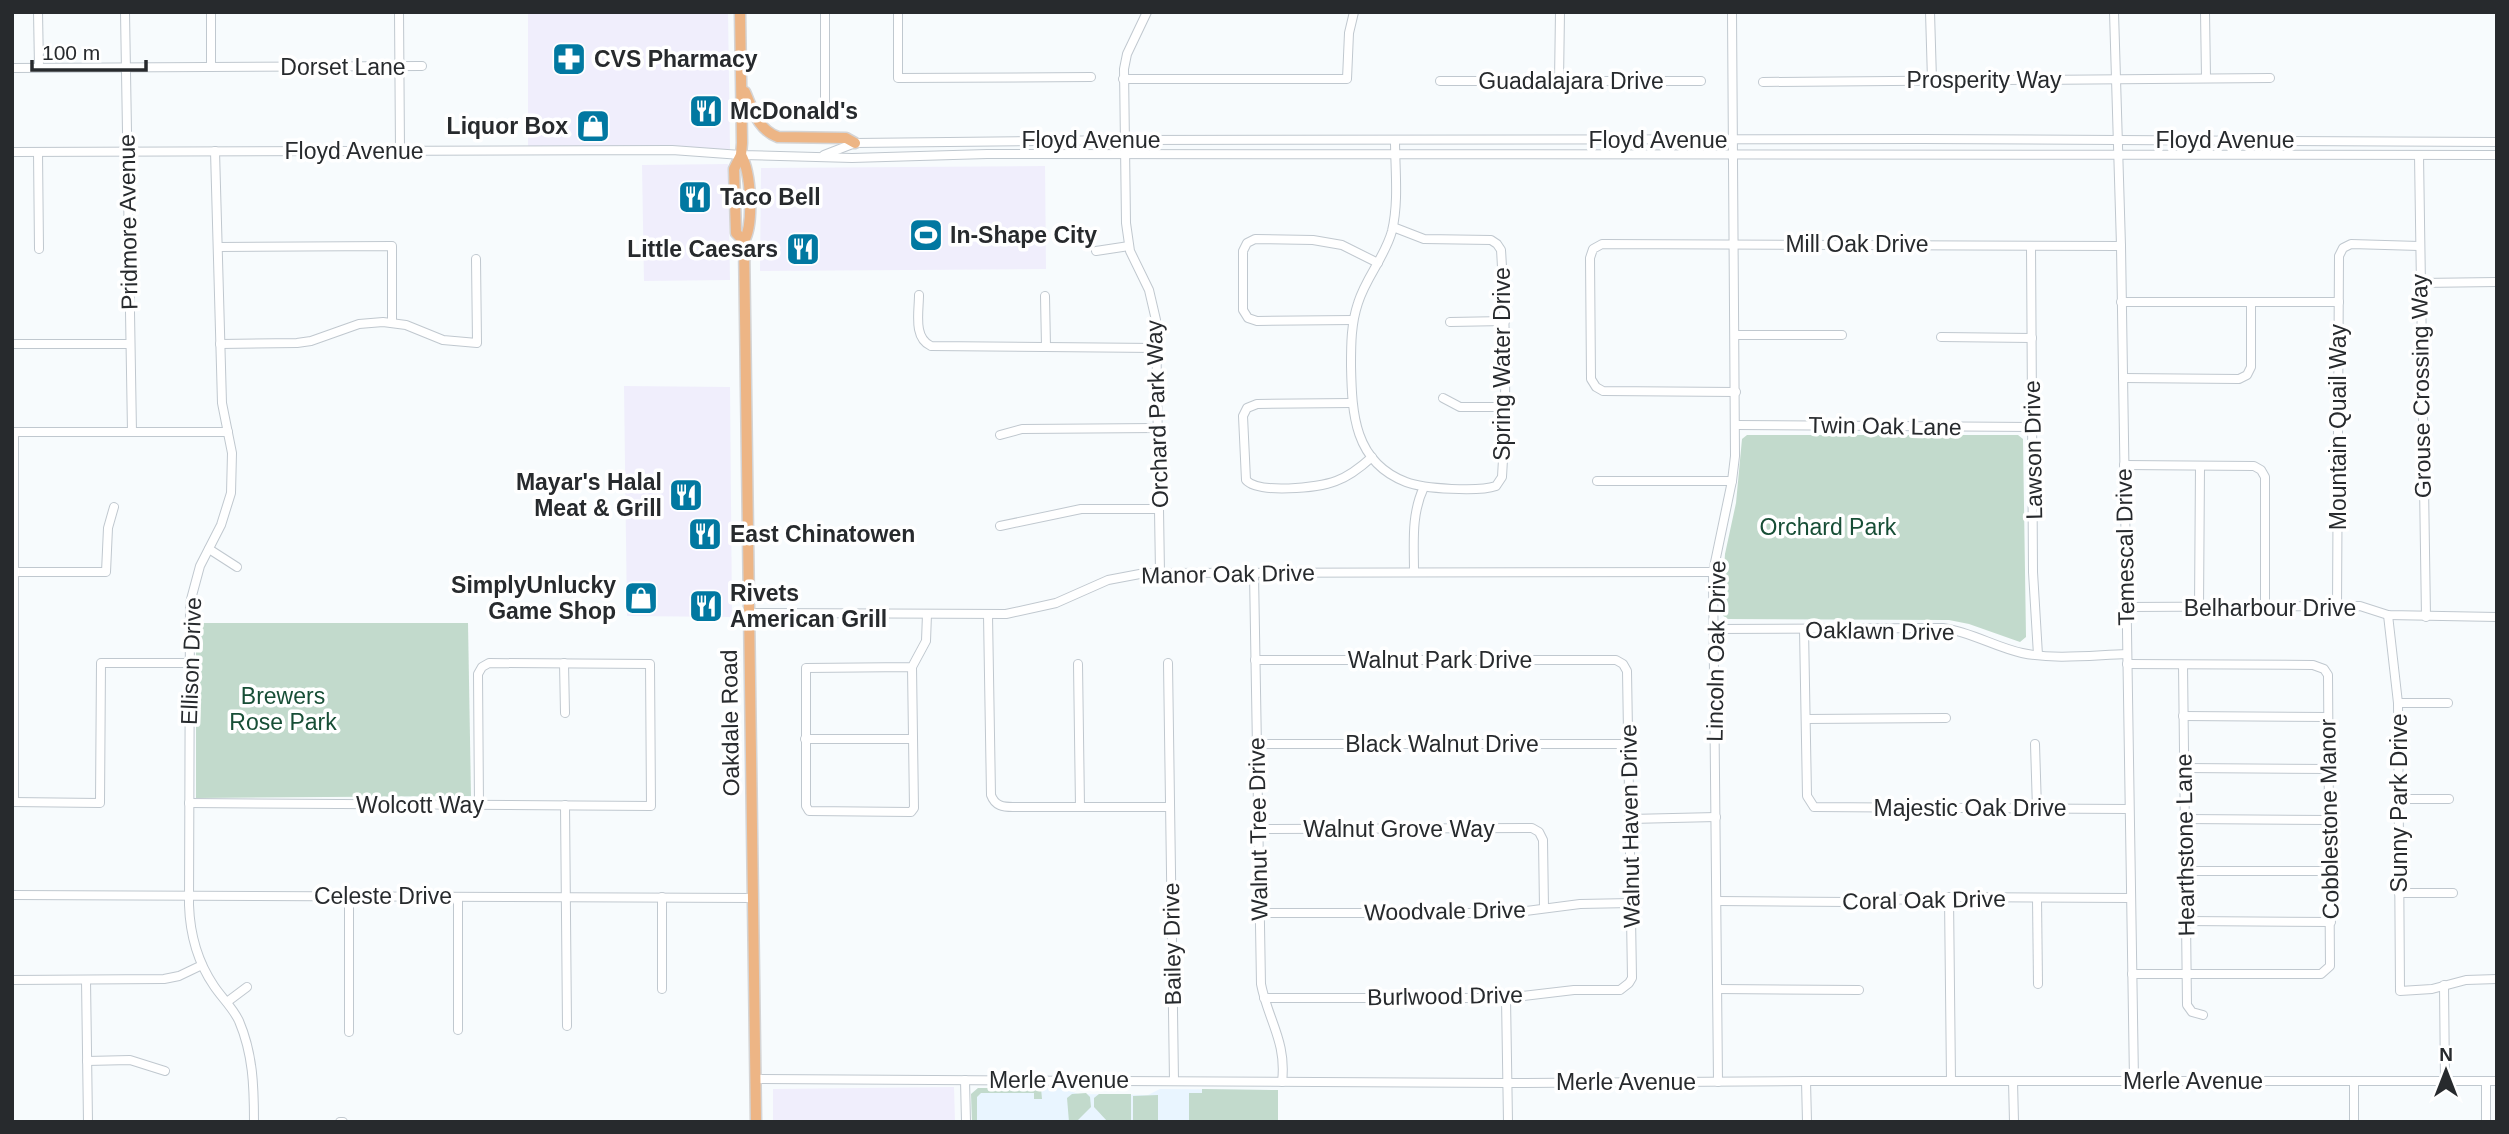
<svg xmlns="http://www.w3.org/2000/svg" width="2509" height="1134" font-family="Helvetica,sans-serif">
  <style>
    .commercial { fill: #f0eefc }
    .built { fill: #e9f5ff }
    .green { fill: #c2dacc }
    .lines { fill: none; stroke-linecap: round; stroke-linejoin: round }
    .minor-casing { stroke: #c0c8cf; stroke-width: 10 }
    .major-casing { stroke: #d4d4d5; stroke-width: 13 }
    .minor { stroke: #fff; stroke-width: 8 }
    .major { stroke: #edb585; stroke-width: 10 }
    .labels { text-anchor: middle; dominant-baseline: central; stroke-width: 7; stroke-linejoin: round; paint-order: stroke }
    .poi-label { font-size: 23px; font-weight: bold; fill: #272a2d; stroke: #fff; text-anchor: start }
    .street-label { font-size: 23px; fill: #272a2d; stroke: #fff }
    .park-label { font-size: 23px; fill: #174e36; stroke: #fff }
  </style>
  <rect width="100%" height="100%" fill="#f7fbfd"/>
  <g class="commercial">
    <polygon points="528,12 728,12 730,149 528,149"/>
    <polygon points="728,164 730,280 644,281 642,165"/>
    <polygon points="1045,166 1046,269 760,271 761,168"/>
    <polygon points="624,386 730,387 732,617 627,616"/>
    <polygon points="954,1087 955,1122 773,1122 773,1089"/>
  </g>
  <polygon class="built" points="978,1088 1063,1088 1078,1094 1148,1095 1160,1089 1278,1090 1278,1122 972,1122 971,1094"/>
  <g class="green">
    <polygon points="1747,435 2018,435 2023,439 2026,637 2020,642 1969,624 1949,620 1726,619 1721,613 1725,554 1736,503 1742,439"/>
    <polygon points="196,623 468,623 471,796 196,798"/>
    <polygon points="978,1088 1041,1088 1042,1099 1034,1099 1034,1093 981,1093 977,1097 977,1122 972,1122 971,1094"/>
    <polygon points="1202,1089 1278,1090 1278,1122 1189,1122 1189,1093 1202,1093"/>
    <polygon points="1086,1093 1090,1097 1091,1107 1076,1122 1069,1122 1067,1098 1072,1094"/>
    <polygon points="1099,1094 1131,1094 1131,1122 1108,1122 1094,1107 1094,1098"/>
    <polygon points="1158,1095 1158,1122 1133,1122 1133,1096"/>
  </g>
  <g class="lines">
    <g class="minor-casing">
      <g id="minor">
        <polyline points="38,12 39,67"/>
        <polyline points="125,12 132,432"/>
        <polyline points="211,12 211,67"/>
        <polyline points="399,12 400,151"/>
        <polyline points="825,12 825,112"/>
        <polyline points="898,12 898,78 1091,77"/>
        <polyline points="1147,12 1127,54 1124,69 1126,223 1130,251 1149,290 1156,320 1160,573"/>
        <polyline points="1930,12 1932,80"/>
        <polyline points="2114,12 2121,246 2134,1081"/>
        <polyline points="2205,12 2206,78"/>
        <polyline points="12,68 422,66"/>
        <polyline points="1123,79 1347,79 1349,33 1354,12"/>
        <polyline points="1440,81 1701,81"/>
        <polyline points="1559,81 1560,12"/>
        <polyline points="1763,82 2270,78"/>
        <path d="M215 151 222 403 232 453 231 493 221 525 200 566 190 603 189 905C190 935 197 961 214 986 222 998 233 1008 239 1021 253 1054 254 1086 254 1122"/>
        <polyline points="12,152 672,150 741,155 852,158 987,154 2497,155"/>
        <polyline points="38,152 39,249"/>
        <polyline points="824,155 855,143 1124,140 1921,139 2497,142"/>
        <polyline points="2419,155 2426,617"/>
        <path d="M1393 227 1424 239 1491 240 1497 244 1501 250C1506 326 1507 401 1502 477L1496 486C1479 492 1424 489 1406 482 1354 462 1352 414 1351 366 1351 344 1351 324 1358 303 1366 277 1385 257 1392 231 1399 201 1395 170 1395 140"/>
        <polyline points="2031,246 2033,572 2038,655"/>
        <polyline points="218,247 392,246 392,323"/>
        <polyline points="1096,251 1129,246"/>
        <polyline points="2420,283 2497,282"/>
        <path d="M919 295C919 312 913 338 931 346L1156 348"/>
        <polyline points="1045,296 1046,347"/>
        <polyline points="2121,302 2339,302"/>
        <polyline points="1353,320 1257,321 1248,318 1243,310 1243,251 1247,243 1255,239 1313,240 1342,245 1378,263"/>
        <polyline points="1450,322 1505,321"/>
        <polyline points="1735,335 1842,335"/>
        <polyline points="1941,337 2032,338"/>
        <polyline points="12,344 130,344"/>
        <polyline points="220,344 297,343 311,341 359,324 383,322 406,325 443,340 477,343 476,259"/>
        <polyline points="2123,378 2239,379 2247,375 2251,367 2251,302"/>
        <polyline points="1736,392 1603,391 1596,387 1591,379 1590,258 1593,249 1602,244 2121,246"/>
        <polyline points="1443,398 1460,407 1505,407"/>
        <path d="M1351 403 1257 404 1247 408 1243 416 1246 480C1258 494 1318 488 1336 481 1350 476 1361 467 1372 457"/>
        <polyline points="1736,425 2033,427"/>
        <polyline points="12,432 228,432"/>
        <polyline points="1000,435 1022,429 1157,428"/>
        <polyline points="2124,465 2254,466 2261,470 2265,477 2265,607"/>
        <polyline points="1597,481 1732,481"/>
        <polyline points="1000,526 1081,509 1159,509"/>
        <polyline points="209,549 237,567"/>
        <polyline points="15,572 106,572 108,528 114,507"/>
        <path d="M1414 572C1414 543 1411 514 1424 487"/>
        <path d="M1254 573 1261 984C1268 1020 1287 1042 1282 1082"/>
        <polyline points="2126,607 2360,606 2388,615 2497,617"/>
        <polyline points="2337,607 2339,256 2343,248 2351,244 2419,246"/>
        <polyline points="2199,608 2200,466"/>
        <polyline points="750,613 1006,614 1056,603 1108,580 1145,573 1713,572"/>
        <path d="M988 615 991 795C995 806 1003 807 1013 807H1170"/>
        <polyline points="2388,615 2398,703 2400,991 2432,989 2466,980 2497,979"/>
        <path d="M1713 629 1943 628C1971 632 1995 647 2022 653 2055 660 2093 655 2127 654"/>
        <polyline points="1804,629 1807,796 1814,807 2129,809"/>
        <polyline points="1255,660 1616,660 1623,664 1627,671 1632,978 1629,983 1620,990 1574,990 1506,998 1264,998"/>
        <polyline points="564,663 565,713"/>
        <polyline points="1168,663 1174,1081"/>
        <polyline points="1078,664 1080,807"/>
        <polyline points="2127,664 2313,665 2324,669 2328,675 2330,966 2321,974 2132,974"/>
        <polyline points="2183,665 2187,1005 2192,1012 2203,1015"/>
        <polyline points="912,667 806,668 806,806 809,811 911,812 914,808 912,667 926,641 927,614"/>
        <polyline points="2398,703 2448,703"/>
        <polyline points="2183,716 2328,717"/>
        <polyline points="1806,719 1946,718"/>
        <polyline points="805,739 913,739"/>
        <polyline points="1257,744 1628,744"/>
        <polyline points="2035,744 2037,809"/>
        <polyline points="2184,768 2329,769"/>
        <polyline points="2399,799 2449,799"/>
        <polyline points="12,802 100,803 101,663 189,663"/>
        <polyline points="14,802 14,432"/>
        <polyline points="189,803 651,806 650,664 489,663 482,667 478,674 479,805"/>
        <polyline points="565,805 567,1026"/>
        <polyline points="1630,819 1716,817"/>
        <polyline points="2185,819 2329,820"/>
        <polyline points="1258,829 1532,828 1539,832 1543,840 1544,908"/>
        <polyline points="2185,871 2330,871"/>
        <polyline points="2399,893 2453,893"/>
        <polyline points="12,895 753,898"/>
        <polyline points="349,896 349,1032"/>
        <polyline points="458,897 458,1030"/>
        <polyline points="1949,897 1951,1081"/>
        <polyline points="2037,898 2038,984"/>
        <polyline points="1717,901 1850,902 1949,897 2131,898"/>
        <polyline points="1260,913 1510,913 1580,904 1631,903"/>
        <polyline points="2186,921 2331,922"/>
        <polyline points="12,980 164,979 179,976 202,965"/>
        <polyline points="86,980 88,1122"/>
        <polyline points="2444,985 2445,1081"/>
        <polyline points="662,989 662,897"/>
        <polyline points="1718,989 1859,990"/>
        <polyline points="1506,998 1508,1122"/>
        <polyline points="227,1002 247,987"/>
        <polyline points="87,1061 130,1060 165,1071"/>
        <polyline points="755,1079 1508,1083 1806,1081 2497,1081"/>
        <polyline points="965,1080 966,1122"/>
        <polyline points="1806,1081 1807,1122"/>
        <polyline points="2013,1081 2014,1122"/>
        <polyline points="2354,1081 2354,1122"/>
        <polyline points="2486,1081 2486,1122"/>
        <polyline points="1718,1082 1713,572 1732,481 1735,456 1732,12"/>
        <polyline points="340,1122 343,1122"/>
      </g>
    </g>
    <g class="major-casing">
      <g id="major">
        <polyline points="740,12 742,143 741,155 734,169 736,233 744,241"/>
        <path d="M745 92C753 110 758 130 778 137L846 138 855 143"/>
        <path d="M741 155C751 172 754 224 744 241L756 1122"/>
      </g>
    </g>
    <use href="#minor" class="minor"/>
    <use href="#major" class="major"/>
  </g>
  <defs>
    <g id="pharmacy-square" transform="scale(1.75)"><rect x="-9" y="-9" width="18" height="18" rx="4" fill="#0178a1" stroke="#fff"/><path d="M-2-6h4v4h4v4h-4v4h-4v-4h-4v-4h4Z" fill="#fff"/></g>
    <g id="restaurant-square" transform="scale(1.75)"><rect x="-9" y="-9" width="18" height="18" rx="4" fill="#0178a1" stroke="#fff"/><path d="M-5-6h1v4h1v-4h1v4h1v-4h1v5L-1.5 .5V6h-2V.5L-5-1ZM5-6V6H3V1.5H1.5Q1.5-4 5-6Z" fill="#fff"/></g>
    <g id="shop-square" transform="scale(1.75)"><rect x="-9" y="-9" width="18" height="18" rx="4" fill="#0178a1" stroke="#fff"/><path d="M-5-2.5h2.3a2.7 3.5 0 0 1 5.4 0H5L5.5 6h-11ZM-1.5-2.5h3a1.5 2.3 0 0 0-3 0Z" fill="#fff"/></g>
    <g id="stadium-square" transform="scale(1.75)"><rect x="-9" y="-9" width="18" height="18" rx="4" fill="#0178a1" stroke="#fff"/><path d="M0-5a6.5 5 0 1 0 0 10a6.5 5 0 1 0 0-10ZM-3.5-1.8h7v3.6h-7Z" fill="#fff"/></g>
  </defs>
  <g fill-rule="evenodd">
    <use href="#pharmacy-square" x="569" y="59"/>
    <use href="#restaurant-square" x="706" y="111"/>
    <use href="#shop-square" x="593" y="126"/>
    <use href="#restaurant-square" x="695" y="197"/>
    <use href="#stadium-square" x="926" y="235"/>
    <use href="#restaurant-square" x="803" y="249"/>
    <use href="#restaurant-square" x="686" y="495"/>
    <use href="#restaurant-square" x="705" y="534"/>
    <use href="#shop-square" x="641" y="598"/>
    <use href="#restaurant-square" x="706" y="606"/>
  </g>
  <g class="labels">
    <g class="poi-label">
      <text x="594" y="59">CVS Pharmacy</text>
      <text x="730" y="111">McDonald's</text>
      <text x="568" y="126" text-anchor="end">Liquor Box</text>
      <text x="720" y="197">Taco Bell</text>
      <text x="950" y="235">In-Shape City</text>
      <text x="778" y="249" text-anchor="end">Little Caesars</text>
      <text x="662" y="482" text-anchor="end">Mayar's Halal<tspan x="662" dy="26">Meat &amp; Grill</tspan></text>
      <text x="730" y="534">East Chinatowen</text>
      <text x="616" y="585" text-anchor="end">SimplyUnlucky<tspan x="616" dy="26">Game Shop</tspan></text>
      <text x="730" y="593">Rivets<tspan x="730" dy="26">American Grill</tspan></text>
    </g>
    <g class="street-label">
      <text x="343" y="67">Dorset Lane</text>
      <text x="1984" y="80">Prosperity Way</text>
      <text x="1571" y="81">Guadalajara Drive</text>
      <text x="1091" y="140">Floyd Avenue</text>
      <text x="1658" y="140">Floyd Avenue</text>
      <text x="2225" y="140">Floyd Avenue</text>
      <text x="354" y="151">Floyd Avenue</text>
      <text transform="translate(128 222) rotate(-91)">Pridmore Avenue</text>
      <text x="1857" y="244">Mill Oak Drive</text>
      <text transform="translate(1502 364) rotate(-90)">Spring Water Drive</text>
      <text transform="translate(2421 386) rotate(-91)">Grouse Crossing Way</text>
      <text transform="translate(1157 414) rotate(-92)">Orchard Park Way</text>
      <text transform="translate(1885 426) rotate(1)">Twin Oak Lane</text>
      <text transform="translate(2338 427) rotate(-90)">Mountain Quail Way</text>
      <text transform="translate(2033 450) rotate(-91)">Lawson Drive</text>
      <text transform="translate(2125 547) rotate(-91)">Temescal Drive</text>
      <text transform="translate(1228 574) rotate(-1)">Manor Oak Drive</text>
      <text x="2270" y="608">Belharbour Drive</text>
      <text transform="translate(1880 631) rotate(1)">Oaklawn Drive</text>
      <text transform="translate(1716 651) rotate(-89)">Lincoln Oak Drive</text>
      <text x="1440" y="660">Walnut Park Drive</text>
      <text transform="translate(191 661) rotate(-88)">Ellison Drive</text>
      <text transform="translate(730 723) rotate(-91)">Oakdale Road</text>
      <text x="1442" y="744">Black Walnut Drive</text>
      <text transform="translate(2399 803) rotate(-90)">Sunny Park Drive</text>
      <text x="420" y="805">Wolcott Way</text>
      <text x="1970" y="808">Majestic Oak Drive</text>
      <text transform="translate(2329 819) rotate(-91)">Cobblestone Manor</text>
      <text transform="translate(1630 826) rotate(-91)">Walnut Haven Drive</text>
      <text transform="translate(1258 829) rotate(-91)">Walnut Tree Drive</text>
      <text x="1399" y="829">Walnut Grove Way</text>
      <text transform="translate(2185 845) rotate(-91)">Hearthstone Lane</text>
      <text x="383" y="896">Celeste Drive</text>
      <text transform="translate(1924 900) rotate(-1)">Coral Oak Drive</text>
      <text transform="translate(1445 911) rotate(-1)">Woodvale Drive</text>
      <text transform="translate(1172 944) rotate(-91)">Bailey Drive</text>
      <text transform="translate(1445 996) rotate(-1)">Burlwood Drive</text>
      <text x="1059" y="1080">Merle Avenue</text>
      <text x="2193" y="1081">Merle Avenue</text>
      <text x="1626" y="1082">Merle Avenue</text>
    </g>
    <g class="park-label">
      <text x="1828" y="527">Orchard Park</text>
      <text x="283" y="696">Brewers<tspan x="283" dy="26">Rose Park</tspan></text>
    </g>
  </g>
  <rect width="2509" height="1134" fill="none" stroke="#272a2d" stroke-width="28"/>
  <g transform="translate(2446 1071)" stroke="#ffffff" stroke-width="5" paint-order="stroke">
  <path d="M0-5L12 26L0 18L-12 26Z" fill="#272a2d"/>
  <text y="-10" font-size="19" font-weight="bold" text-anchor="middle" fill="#272a2d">N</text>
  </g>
  <path d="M32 60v10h114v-10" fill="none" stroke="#272a2d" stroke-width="3.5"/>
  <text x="42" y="60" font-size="21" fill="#272a2d" stroke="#ffffff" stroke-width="5" paint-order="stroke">100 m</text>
</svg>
